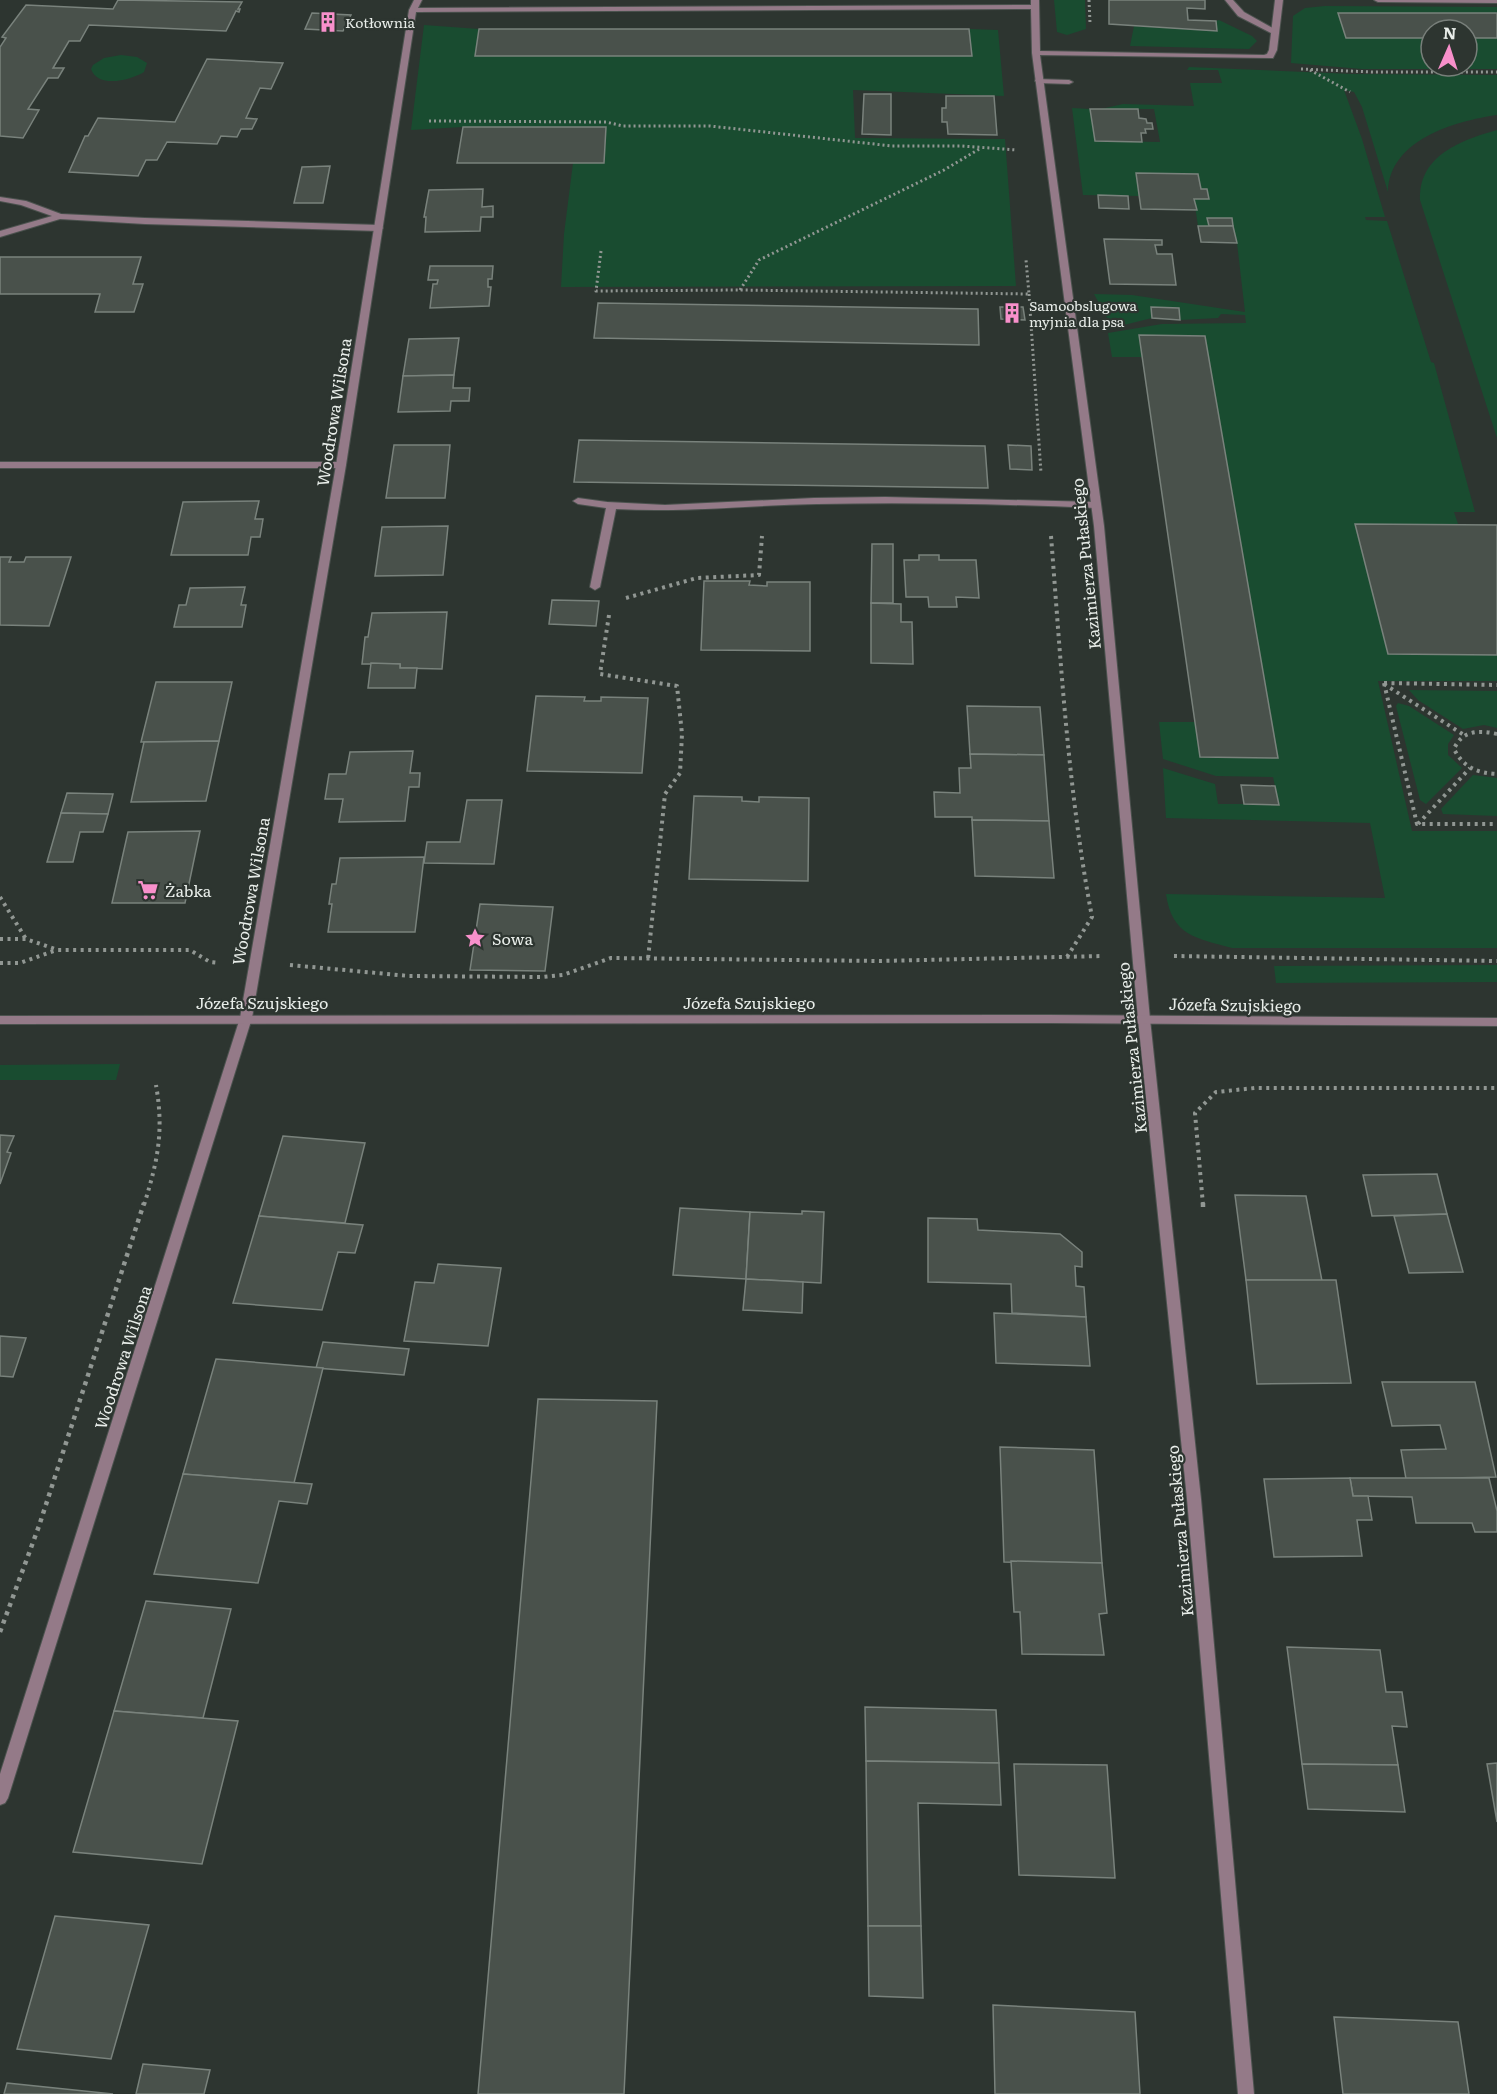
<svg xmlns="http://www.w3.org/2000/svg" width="1497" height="2094" font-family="Literata,serif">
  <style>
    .green { fill: #194c30; fill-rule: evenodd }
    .building { fill: #49514b; stroke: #79827c; stroke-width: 1.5 }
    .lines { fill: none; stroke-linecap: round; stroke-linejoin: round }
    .service-casing { stroke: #4b524e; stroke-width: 2 }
    .minor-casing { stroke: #4b524e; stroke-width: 2 }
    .tertiary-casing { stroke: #4b524e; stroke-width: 2 }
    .path-far2 { stroke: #919793; stroke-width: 3; stroke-dasharray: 2 3; stroke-linecap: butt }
    .path-far1 { stroke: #919793; stroke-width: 4; stroke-dasharray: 3 4.5; stroke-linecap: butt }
    .path { stroke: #919793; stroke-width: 4.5; stroke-dasharray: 4 5; stroke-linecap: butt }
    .service { fill: #947a88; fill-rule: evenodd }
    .minor { fill: #947a88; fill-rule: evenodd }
    .tertiary { fill: #947a88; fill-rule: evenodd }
    .labels { text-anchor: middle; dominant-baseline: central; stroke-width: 4.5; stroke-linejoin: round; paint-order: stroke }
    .far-poi-label { font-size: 14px; fill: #e8ede9; stroke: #2d3530; text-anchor: start }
    .street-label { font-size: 16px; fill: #e8ede9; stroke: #2d3530 }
    .poi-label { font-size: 16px; fill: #e8ede9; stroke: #2d3530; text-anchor: start }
  </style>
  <rect width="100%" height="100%" fill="#2d3530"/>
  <g class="green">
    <polygon points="1054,0 1085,0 1086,29 1067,35 1057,32"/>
    <path d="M1325 6 1497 7V69H1362L1291 63 1293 16 1305 8ZM1431 30H1467V66H1431Z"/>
    <polygon points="1219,20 1252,36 1257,41 1249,49 1130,46 1134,26 1216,31 1216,21"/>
    <polygon points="424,25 479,29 475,56 972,56 969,29 998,30 1004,96 853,90 855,138 1005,139 1016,286 561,287 564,234 573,163 604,163 606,127 463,127 411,130"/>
    <path d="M121 55 137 57 147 63 144 72C131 80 98 89 91 69L93 65 104 58Z"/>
    <path d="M1189 67 1352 74 1497 75V115C1455 121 1389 140 1388 192L1362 107 1354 92 1344 90 1362 139 1385 217H1365L1366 220 1387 221 1431 362 1434 363 1475 512H1454L1458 524H1355L1388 654 1497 655V681H1378L1412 831H1497V948H1232C1196 938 1172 936 1166 894L1385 898 1370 823 1166 818 1163 768 1215 784 1218 804H1279L1273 777 1216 776 1163 759 1159 722H1195L1200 757 1278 758 1142 357H1112L1108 333 1162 324 1246 323 1245 315 1221 314 1218 318 1180 320 1179 308 1151 307 1152 318 1108 329 1107 318 1094 294 1132 295 1245 312 1237 243 1231 218 1209 226H1198L1194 199H1209L1201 189 1198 174H1136L1139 196 1083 195 1072 108 1090 109 1095 141 1160 142 1154 109H1101L1123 104 1194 106 1190 83H1222L1218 70H1187Z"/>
    <path d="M1497 130V438L1420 200C1418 156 1461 140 1497 130Z"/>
    <polygon points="1409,690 1497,691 1497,728 1484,725 1463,729 1418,700"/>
    <polygon points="1398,703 1409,706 1454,735 1448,744 1448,755 1462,768 1426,804 1420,800 1396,706"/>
    <polygon points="1473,775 1497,778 1497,816 1443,814 1441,809"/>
    <polygon points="1497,965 1497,982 1276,983 1274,966"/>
    <polygon points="120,1064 116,1080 0,1080 0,1065"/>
  </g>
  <g class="building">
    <polygon points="118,0 242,2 238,9 240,9 239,12 236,11 226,31 89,25 80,41 69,41 53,68 64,68 58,78 48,78 28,109 39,110 23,138 0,136 0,47 6,38 2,37 26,5 113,9"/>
    <polygon points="1109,0 1205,0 1205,9 1187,8 1188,20 1216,21 1217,31 1109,24"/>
    <polygon points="312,13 351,15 343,31 305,29"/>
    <polygon points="1338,13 1497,13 1497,38 1467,38 1467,30 1431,30 1431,38 1346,38"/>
    <polygon points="479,29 969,29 972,56 475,56"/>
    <polygon points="207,59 283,63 271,89 260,88 246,118 257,119 252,129 241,129 237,137 221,136 217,144 167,142 157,160 146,160 138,176 69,172 85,136 88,136 98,118 175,122"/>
    <polygon points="864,94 891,94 891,135 862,134"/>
    <polygon points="946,96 994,96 997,135 948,134 947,122 942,122 942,108 946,108"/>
    <polygon points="1090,109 1138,109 1139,118 1146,119 1147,123 1152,123 1153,129 1145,129 1146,133 1141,133 1142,142 1095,141"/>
    <polygon points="463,127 606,127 604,163 457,163"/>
    <polygon points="330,166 323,203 294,203 302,167"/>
    <polygon points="1136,173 1198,174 1201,189 1207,189 1209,199 1194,199 1197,210 1141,209"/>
    <polygon points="483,189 482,207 493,206 493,217 481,217 480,231 425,232 426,217 424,217 429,190"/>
    <polygon points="1098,195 1128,196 1129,209 1099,208"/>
    <polygon points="1207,218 1232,218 1233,226 1209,226"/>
    <polygon points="1198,226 1233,226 1237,243 1201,242"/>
    <polygon points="1104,239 1162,240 1162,245 1155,245 1157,254 1172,254 1176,285 1110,284"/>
    <polygon points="0,257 141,257 133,284 143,284 134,312 95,312 100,294 0,294"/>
    <polygon points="430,266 493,266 492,279 488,279 488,287 491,287 489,306 430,308 433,284 437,284 438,280 428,280"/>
    <polygon points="598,303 978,309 979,345 594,338"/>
    <polygon points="1000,307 1023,307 1025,320 1001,319"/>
    <polygon points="1151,307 1179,308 1180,320 1152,318"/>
    <polygon points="1139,335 1205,336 1278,758 1200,757"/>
    <polygon points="459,338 454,375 403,376 409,339"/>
    <polygon points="454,375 453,388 470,388 469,401 451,401 450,411 398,412 403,376"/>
    <polygon points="579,440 985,446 988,488 574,482"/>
    <polygon points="394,445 450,445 445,498 386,498"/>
    <polygon points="1008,445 1031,446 1032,470 1010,469"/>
    <polygon points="259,501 255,519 263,519 260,537 251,537 248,555 171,555 183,502"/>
    <polygon points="1355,524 1497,525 1497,655 1388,654"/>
    <polygon points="448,526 443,575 375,576 382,527"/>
    <polygon points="872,544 893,544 893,603 871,603"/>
    <polygon points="919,555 939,555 939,560 976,560 979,598 956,597 957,607 929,607 928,597 906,597 904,560 919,560"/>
    <polygon points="0,557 11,557 9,562 24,562 26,557 71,557 49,626 0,625"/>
    <polygon points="704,581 750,581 749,585 767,586 767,582 810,582 810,651 701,650"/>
    <polygon points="245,587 241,605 246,605 242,627 174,627 179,605 186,605 190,588"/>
    <polygon points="552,600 599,601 596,626 549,624"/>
    <polygon points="871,603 901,604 901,622 912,622 913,664 871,663"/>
    <polygon points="447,612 442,669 400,668 400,664 362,664 365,637 368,637 372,613"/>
    <polygon points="371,663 400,664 400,668 417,668 415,688 368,688"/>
    <polygon points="156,682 232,682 219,741 141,742"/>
    <polygon points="536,696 585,697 584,701 601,701 601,697 648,698 642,773 527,771"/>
    <polygon points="967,706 1040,707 1044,755 970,754"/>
    <polygon points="219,741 206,801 131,802 144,742"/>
    <polygon points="413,751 410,773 420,773 419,787 409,787 405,821 339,822 343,799 325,799 329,774 346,774 350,752"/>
    <polygon points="970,754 1044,755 1049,821 972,820 972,817 935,817 934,792 960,793 959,768 971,768"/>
    <polygon points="1241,785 1275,786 1279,805 1244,804"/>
    <polygon points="67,793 113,794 108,814 61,813"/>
    <polygon points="694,796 742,797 742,801 759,802 759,797 809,798 808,881 689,879"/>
    <polygon points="467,800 502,800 494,864 424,863 427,842 460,842"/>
    <polygon points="61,813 108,814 103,832 80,832 73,862 47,862"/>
    <polygon points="972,820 1049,821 1054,878 975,876"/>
    <polygon points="200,831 185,903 112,903 128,832"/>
    <polygon points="424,857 415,932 328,932 332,904 329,904 332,884 336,884 340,858"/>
    <polygon points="480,904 553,907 545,971 470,970"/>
    <polygon points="0,1135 14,1136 7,1152 11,1153 0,1184"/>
    <polygon points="283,1136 365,1143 345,1223 259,1216"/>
    <polygon points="1437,1174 1447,1214 1372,1216 1363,1175"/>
    <polygon points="1235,1195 1306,1196 1322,1281 1246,1280"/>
    <polygon points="680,1208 750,1212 746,1279 673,1275"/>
    <polygon points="802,1211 824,1212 821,1283 746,1279 750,1212 802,1214"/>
    <polygon points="1447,1214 1463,1272 1409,1273 1394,1216"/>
    <polygon points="259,1216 363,1225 355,1253 338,1252 322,1310 233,1303"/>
    <polygon points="928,1218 977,1219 978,1230 1060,1234 1082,1252 1082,1267 1075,1266 1076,1286 1084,1287 1086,1317 1012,1313 1011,1284 928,1282"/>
    <polygon points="438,1264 501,1268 488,1346 404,1341 415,1282 434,1283"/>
    <polygon points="746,1279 803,1282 802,1313 743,1310"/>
    <polygon points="1246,1280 1336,1280 1351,1383 1257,1384"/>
    <polygon points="994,1313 1086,1317 1090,1366 996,1363"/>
    <polygon points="0,1336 26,1338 13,1377 0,1376"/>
    <polygon points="323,1342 409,1349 404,1375 316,1368"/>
    <polygon points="216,1359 323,1368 294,1483 183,1474"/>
    <polygon points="1382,1382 1475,1382 1496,1477 1406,1479 1401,1450 1446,1449 1440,1425 1392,1426"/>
    <polygon points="538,1399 657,1401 624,2094 478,2094"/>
    <polygon points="1000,1447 1094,1450 1102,1563 1004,1562"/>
    <polygon points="183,1474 312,1484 307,1504 279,1501 258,1583 154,1574"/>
    <polygon points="1350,1478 1489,1478 1497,1511 1497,1532 1475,1532 1472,1523 1416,1523 1412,1497 1353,1496"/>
    <polygon points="1350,1478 1353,1496 1368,1496 1372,1520 1357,1520 1362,1556 1274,1557 1264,1479"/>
    <polygon points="1011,1561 1102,1563 1107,1613 1099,1614 1104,1655 1022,1654 1020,1612 1014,1612"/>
    <polygon points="146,1601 231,1609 203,1718 114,1711"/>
    <polygon points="1287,1647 1380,1650 1386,1692 1402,1692 1407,1727 1392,1726 1398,1765 1302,1764"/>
    <polygon points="865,1707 996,1710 999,1763 866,1761"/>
    <polygon points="114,1711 238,1721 202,1864 73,1852"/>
    <polygon points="866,1761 999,1763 1001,1805 918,1803 921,1926 868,1926"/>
    <polygon points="1497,1763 1497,1822 1487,1764"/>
    <polygon points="1014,1764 1107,1765 1115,1878 1019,1875"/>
    <polygon points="1302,1764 1398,1765 1405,1812 1308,1809"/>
    <polygon points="55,1916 149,1925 111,2059 17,2049"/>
    <polygon points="868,1926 921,1926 923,1998 869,1996"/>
    <polygon points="993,2005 1135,2012 1140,2094 995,2094"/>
    <polygon points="1334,2017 1458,2022 1469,2094 1343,2094"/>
    <polygon points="143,2064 210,2070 204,2094 136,2094"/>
    <polygon points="7,2083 113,2094 4,2094"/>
  </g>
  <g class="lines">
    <g class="service-casing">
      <g id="service">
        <polygon points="1225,0 1233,0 1244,12 1278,31 1271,33 1238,16"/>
        <polygon points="1036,79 1069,80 1073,82 1069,84 1039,83 1035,81"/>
        <polygon points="0,197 26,201 61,214 145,218 379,225 383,228 379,231 145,224 60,219 0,237 0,231 52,216 21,205 0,201"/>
        <polygon points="0,462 341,462 346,465 341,468 0,468"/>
        <path d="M885 497 1096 502 1101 505 1096 508C1003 504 910 502 817 504 750 505 683 513 616 509L600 587 595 590 590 587 606 508 578 504 573 501 578 498 607 502 665 505 814 498Z"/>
      </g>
    </g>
    <g class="minor-casing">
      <g id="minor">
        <polygon points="414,0 422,0 418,8 1031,5 1031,0 1039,0 1040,51 1264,55 1267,54 1269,50 1275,0 1283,0 1277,50 1273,58 1270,58 1040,55 1104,526 1150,1019 1201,1499 1254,2094 1238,2094 1187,1499 1138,1019 1094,526 1032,53 1031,9 416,12 346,465 252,1018 8,1798 5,1803 0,1805 0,1774 240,1018 336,465 409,10"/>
        <polygon points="1374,0 1497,0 1497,3 1378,2"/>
      </g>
    </g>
    <g class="tertiary-casing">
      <polygon id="tertiary" points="1051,1015 1497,1018 1497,1026 1051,1023 0,1024 0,1016"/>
    </g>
    <g class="path-far2">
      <polyline points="1089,0 1090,23"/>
      <polyline points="1301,69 1372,72 1497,72"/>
      <polyline points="1310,70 1350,92"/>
      <polyline points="429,121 606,122 623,126 710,126 892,146 962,146 1017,150"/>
      <polyline points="601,251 596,291 740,290 1029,294 1026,260"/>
      <polyline points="740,290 759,260 944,170 981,148"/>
      <polyline points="1029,294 1041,473"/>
    </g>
    <g class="path-far1">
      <path d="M1051 536C1061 663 1068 791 1092 917L1067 957"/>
      <polyline points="626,598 697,578 759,575 762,536"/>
      <polyline points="609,615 600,674 677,686 682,734 680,773 665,794 648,959"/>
      <polyline points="1384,683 1417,824 1497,824"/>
      <polyline points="1384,683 1497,685"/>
      <polyline points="1384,684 1464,735"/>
      <path d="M1497 734C1479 730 1462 730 1454 749 1463 767 1477 773 1497 774"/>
      <polyline points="1418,824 1470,768"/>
      <polyline points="0,897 26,939"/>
      <polyline points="0,939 26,939 58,950 190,950 210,962 219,963"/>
      <polyline points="1174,956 1497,961"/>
      <polyline points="0,963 20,963 57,950"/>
      <polyline points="290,965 409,976 543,977 563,975 611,958 879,961 1103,956"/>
      <path d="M144 1205C158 1160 164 1131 156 1085"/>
      <polyline points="1203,1205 1195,1113 1216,1092 1255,1088 1497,1088"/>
    </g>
    <g class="path">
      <polyline points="1203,1203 1203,1209"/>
      <polyline points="0,1632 39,1526 144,1203"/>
    </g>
    <use href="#service" class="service"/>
    <use href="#minor" class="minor"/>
    <use href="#tertiary" class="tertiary"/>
  </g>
  <defs>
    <g id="building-bare" transform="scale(1.62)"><path d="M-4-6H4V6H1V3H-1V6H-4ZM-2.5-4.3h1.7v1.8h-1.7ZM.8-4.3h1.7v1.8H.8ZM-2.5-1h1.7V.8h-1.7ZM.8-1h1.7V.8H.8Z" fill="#f890cb" stroke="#2d3530" stroke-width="2.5" paint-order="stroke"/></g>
    <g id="supermarket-bare" transform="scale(1.62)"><path d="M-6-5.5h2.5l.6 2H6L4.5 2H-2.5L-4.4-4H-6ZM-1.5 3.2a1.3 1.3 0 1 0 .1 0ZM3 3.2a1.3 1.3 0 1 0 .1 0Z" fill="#f890cb" stroke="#2d3530" stroke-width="2.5" paint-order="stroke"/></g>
    <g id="sight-bare" transform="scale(1.62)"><path d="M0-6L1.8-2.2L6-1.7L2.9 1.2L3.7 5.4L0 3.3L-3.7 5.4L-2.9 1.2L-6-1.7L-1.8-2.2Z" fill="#f890cb" stroke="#2d3530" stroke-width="2.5" paint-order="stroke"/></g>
  </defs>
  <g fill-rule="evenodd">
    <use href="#building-bare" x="328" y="22"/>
    <use href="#building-bare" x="1012" y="313"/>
    <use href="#supermarket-bare" x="148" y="890"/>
    <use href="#sight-bare" x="475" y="938"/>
  </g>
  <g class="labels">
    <g class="far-poi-label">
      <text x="345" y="22">Kotłownia</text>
      <text x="1029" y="305">Samoobslugowa<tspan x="1029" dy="16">myjnia dla psa</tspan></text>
    </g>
    <g class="street-label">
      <text transform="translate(333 412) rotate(-81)">Woodrowa Wilsona</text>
      <text transform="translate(1085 564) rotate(-96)">Kazimierza Pułaskiego</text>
      <text transform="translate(250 891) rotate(-80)">Woodrowa Wilsona</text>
      <text x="262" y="1002">Józefa Szujskiego</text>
      <text x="749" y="1002">Józefa Szujskiego</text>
      <text transform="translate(1235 1004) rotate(1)">Józefa Szujskiego</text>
      <text transform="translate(1131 1048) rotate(-96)">Kazimierza Pułaskiego</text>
      <text transform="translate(122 1357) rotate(-72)">Woodrowa Wilsona</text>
      <text transform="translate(1179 1531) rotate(-95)">Kazimierza Pułaskiego</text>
    </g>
    <g class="poi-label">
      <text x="165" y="890">Żabka</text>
      <text x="492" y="938">Sowa</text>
    </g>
  </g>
  <g transform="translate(1449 48) rotate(3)"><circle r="28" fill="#2d3530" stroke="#787f7a" stroke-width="1.5"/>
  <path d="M0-4.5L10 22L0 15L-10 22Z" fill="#f890cb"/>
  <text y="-9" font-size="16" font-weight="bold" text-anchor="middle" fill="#e8ede9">N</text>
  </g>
</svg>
